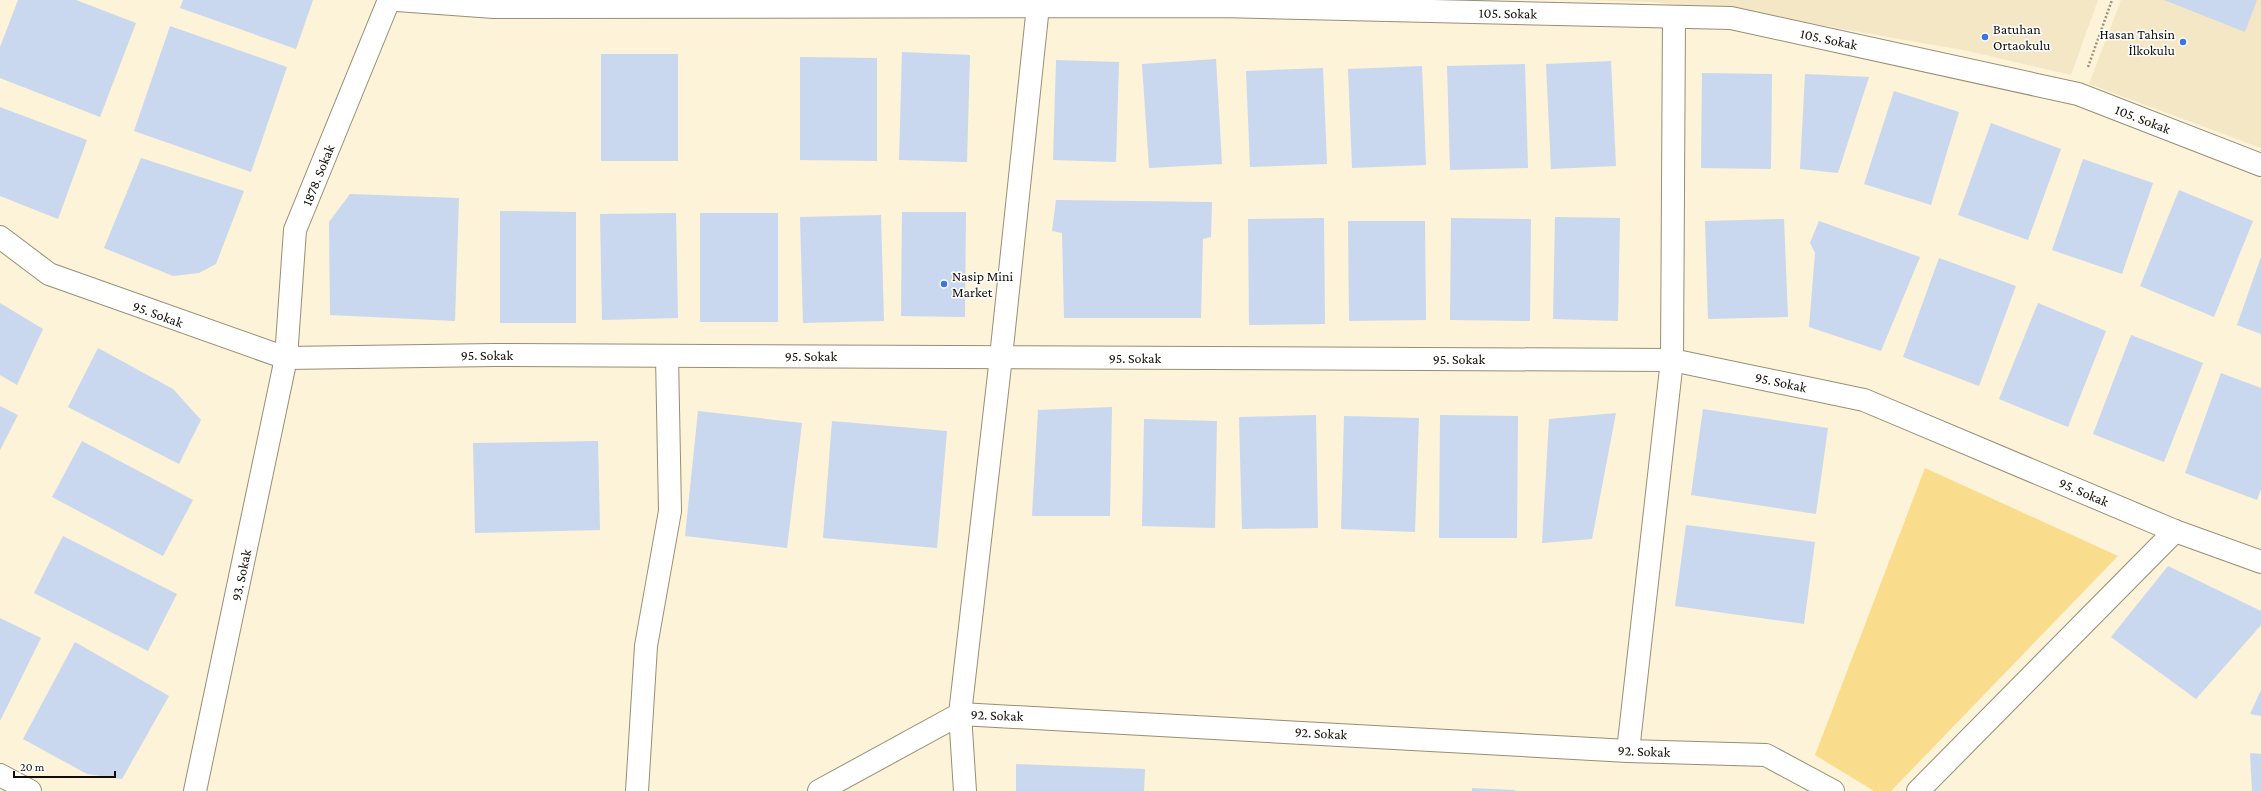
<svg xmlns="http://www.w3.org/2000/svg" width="2261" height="791" font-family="'Crimson Pro',serif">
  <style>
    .built { fill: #f3e7c6 }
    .green { fill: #f9dd8d }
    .building { fill: #c9d7ef }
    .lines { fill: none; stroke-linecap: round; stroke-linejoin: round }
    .street-casing { stroke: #968e76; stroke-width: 24 }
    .path { stroke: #99927f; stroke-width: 2.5; stroke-dasharray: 2 2; stroke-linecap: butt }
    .street { stroke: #fff; stroke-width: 22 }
    .poi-dot { fill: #3b74e3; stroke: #fff; stroke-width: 1.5 }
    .labels { text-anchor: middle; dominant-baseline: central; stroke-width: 3; stroke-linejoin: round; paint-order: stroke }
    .street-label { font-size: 14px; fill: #120e06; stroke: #fff }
    .poi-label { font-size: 14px; fill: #120e06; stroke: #fff; text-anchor: start }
  </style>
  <rect width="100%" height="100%" fill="#fcf3d8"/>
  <g class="built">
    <polygon points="1580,0 2098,0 2071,75 1968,51 1803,22 1653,2"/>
    <polygon points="2121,0 2261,0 2261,148 2089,84"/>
  </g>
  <polygon class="green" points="1925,468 2118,556 1891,791 1874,791 1815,755"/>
  <g class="building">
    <polygon points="18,0 76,0 136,23 100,117 0,78 0,47"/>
    <polygon points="183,0 313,0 296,49 180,8"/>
    <polygon points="2164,0 2257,0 2245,32"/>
    <polygon points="170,26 287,67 251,172 134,131"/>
    <polygon points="902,52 970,55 967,162 899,160"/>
    <rect x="601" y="54" width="77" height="107"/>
    <polygon points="800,57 877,58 877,161 800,160"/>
    <polygon points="1216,59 1222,164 1149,168 1142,64"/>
    <polygon points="1056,60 1119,62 1116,162 1053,160"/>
    <polygon points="1611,61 1616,166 1551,169 1546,64"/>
    <polygon points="1525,64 1528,168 1450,170 1447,66"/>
    <polygon points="1422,66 1426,165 1352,168 1348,69"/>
    <polygon points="1323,68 1327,164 1250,167 1246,71"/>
    <polygon points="1702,73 1772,74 1771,169 1701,168"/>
    <polygon points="1805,74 1869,77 1838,173 1800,169"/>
    <polygon points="1894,91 1959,112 1931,205 1864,184"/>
    <polygon points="0,107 87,140 58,219 0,196"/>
    <polygon points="1991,123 2061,149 2028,240 1958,215"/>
    <polygon points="141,158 244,191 216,264 199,273 173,276 104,248"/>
    <polygon points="2083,159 2153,183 2122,274 2052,250"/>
    <polygon points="2179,190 2253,221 2214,317 2140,286"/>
    <polygon points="350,194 459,198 455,321 330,315 329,222"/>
    <polygon points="1056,200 1212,202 1211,237 1203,239 1201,318 1064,318 1062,233 1052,231"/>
    <polygon points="500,211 576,212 576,323 500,323"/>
    <polygon points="902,212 966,212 965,317 901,316"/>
    <polygon points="676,213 678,318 602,320 600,214"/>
    <rect x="700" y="213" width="78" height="109"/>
    <polygon points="881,215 884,321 803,323 800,217"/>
    <polygon points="1555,217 1620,218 1618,321 1553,319"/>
    <polygon points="1324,218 1325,324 1249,325 1248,219"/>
    <polygon points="1451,218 1531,219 1530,321 1450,320"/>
    <polygon points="1784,219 1788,317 1708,319 1705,221"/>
    <polygon points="1348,221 1425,221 1426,320 1349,321"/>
    <polygon points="1819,221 1920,257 1881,351 1809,327 1815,253 1810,243"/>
    <polygon points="2261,257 2261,334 2237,325"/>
    <polygon points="1939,258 2016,286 1979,386 1903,357"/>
    <polygon points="0,303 43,329 17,385 0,375"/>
    <polygon points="2038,303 2106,331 2068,427 1999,399"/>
    <polygon points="2131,335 2203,363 2164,462 2093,434"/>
    <polygon points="98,348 173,389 201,420 179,464 68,407"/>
    <polygon points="2221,373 2261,388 2261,489 2257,500 2185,473"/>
    <polygon points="0,406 18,415 0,450"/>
    <polygon points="1112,407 1110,516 1032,516 1038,410"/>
    <polygon points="1703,409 1828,428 1816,514 1691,495"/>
    <polygon points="698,411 802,423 787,548 685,536"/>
    <polygon points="1616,413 1592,539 1542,543 1549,419"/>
    <polygon points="1316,415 1318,528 1242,529 1239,417"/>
    <polygon points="1440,415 1518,416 1517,538 1439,538"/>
    <polygon points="1344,416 1419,418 1415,532 1341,529"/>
    <polygon points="1144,419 1217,421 1215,528 1142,526"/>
    <polygon points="832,421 947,431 937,548 823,538"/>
    <polygon points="82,441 193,500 163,556 52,497"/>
    <polygon points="598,441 600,530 475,533 473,443"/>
    <polygon points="1686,525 1815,542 1804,624 1675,606"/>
    <polygon points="63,536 177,594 148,651 34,593"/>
    <polygon points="2168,566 2261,611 2261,625 2196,699 2111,637"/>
    <polygon points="0,618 41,638 0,721"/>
    <polygon points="75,642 169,696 122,779 87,774 23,739"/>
    <polygon points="2261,690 2261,716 2250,714"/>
    <polygon points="2250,753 2261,754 2261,791 2252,791"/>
    <polygon points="1016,764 1145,769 1144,791 1016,791"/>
    <polygon points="1472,788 1515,790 1515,791 1472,791"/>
  </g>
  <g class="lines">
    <g class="street-casing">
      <g id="street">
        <polyline points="397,0 494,7 1220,6 1731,18 2078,94 2261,165"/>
        <polyline points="0,237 49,274 286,358 495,355 1672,360 1864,400 2175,531 2261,562"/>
        <polyline points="1628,751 1672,360 1674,17"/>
        <polyline points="0,775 30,791"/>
        <polyline points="195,791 286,358 295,230 389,0"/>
        <polyline points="637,791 646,646 670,511 667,356"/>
        <polyline points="819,791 960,714 1628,751 1766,755 1833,791"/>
        <polyline points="965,791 960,714 1001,357 1038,6 1042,0"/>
        <polyline points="1918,791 2175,531"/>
      </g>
    </g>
    <polyline class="path" points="2088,67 2112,0"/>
    <use href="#street" class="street"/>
  </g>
  <g class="poi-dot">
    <circle cx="1985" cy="37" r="4"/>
    <circle cx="2183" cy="42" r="4"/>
    <circle cx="944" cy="284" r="4"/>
  </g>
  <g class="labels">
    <g class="street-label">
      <text transform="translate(1508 13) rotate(1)">105. Sokak</text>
      <text transform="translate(1829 39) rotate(12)">105. Sokak</text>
      <text transform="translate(2143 119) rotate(21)">105. Sokak</text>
      <text transform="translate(318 175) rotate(-68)">1878. Sokak</text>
      <text transform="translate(158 314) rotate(20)">95. Sokak</text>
      <text x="487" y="355">95. Sokak</text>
      <text x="811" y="356">95. Sokak</text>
      <text x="1135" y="358">95. Sokak</text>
      <text x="1459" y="359">95. Sokak</text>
      <text transform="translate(1781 382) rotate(12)">95. Sokak</text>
      <text transform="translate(2084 492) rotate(23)">95. Sokak</text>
      <text transform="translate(241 575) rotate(-78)">93. Sokak</text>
      <text transform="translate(997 715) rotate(2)">92. Sokak</text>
      <text transform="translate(1321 733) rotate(3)">92. Sokak</text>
      <text transform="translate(1644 751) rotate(2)">92. Sokak</text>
    </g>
    <g class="poi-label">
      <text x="1993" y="29">Batuhan<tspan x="1993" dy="16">Ortaokulu</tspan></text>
      <text x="2175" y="34" text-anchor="end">Hasan Tahsin<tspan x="2175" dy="16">İlkokulu</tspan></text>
      <text x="952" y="276">Nasip Mini<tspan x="952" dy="16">Market</tspan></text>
    </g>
  </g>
  <path d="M14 771v6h101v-6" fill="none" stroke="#120e06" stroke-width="2"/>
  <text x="20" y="771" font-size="12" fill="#120e06" stroke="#ffffff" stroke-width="3" paint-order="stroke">20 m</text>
</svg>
